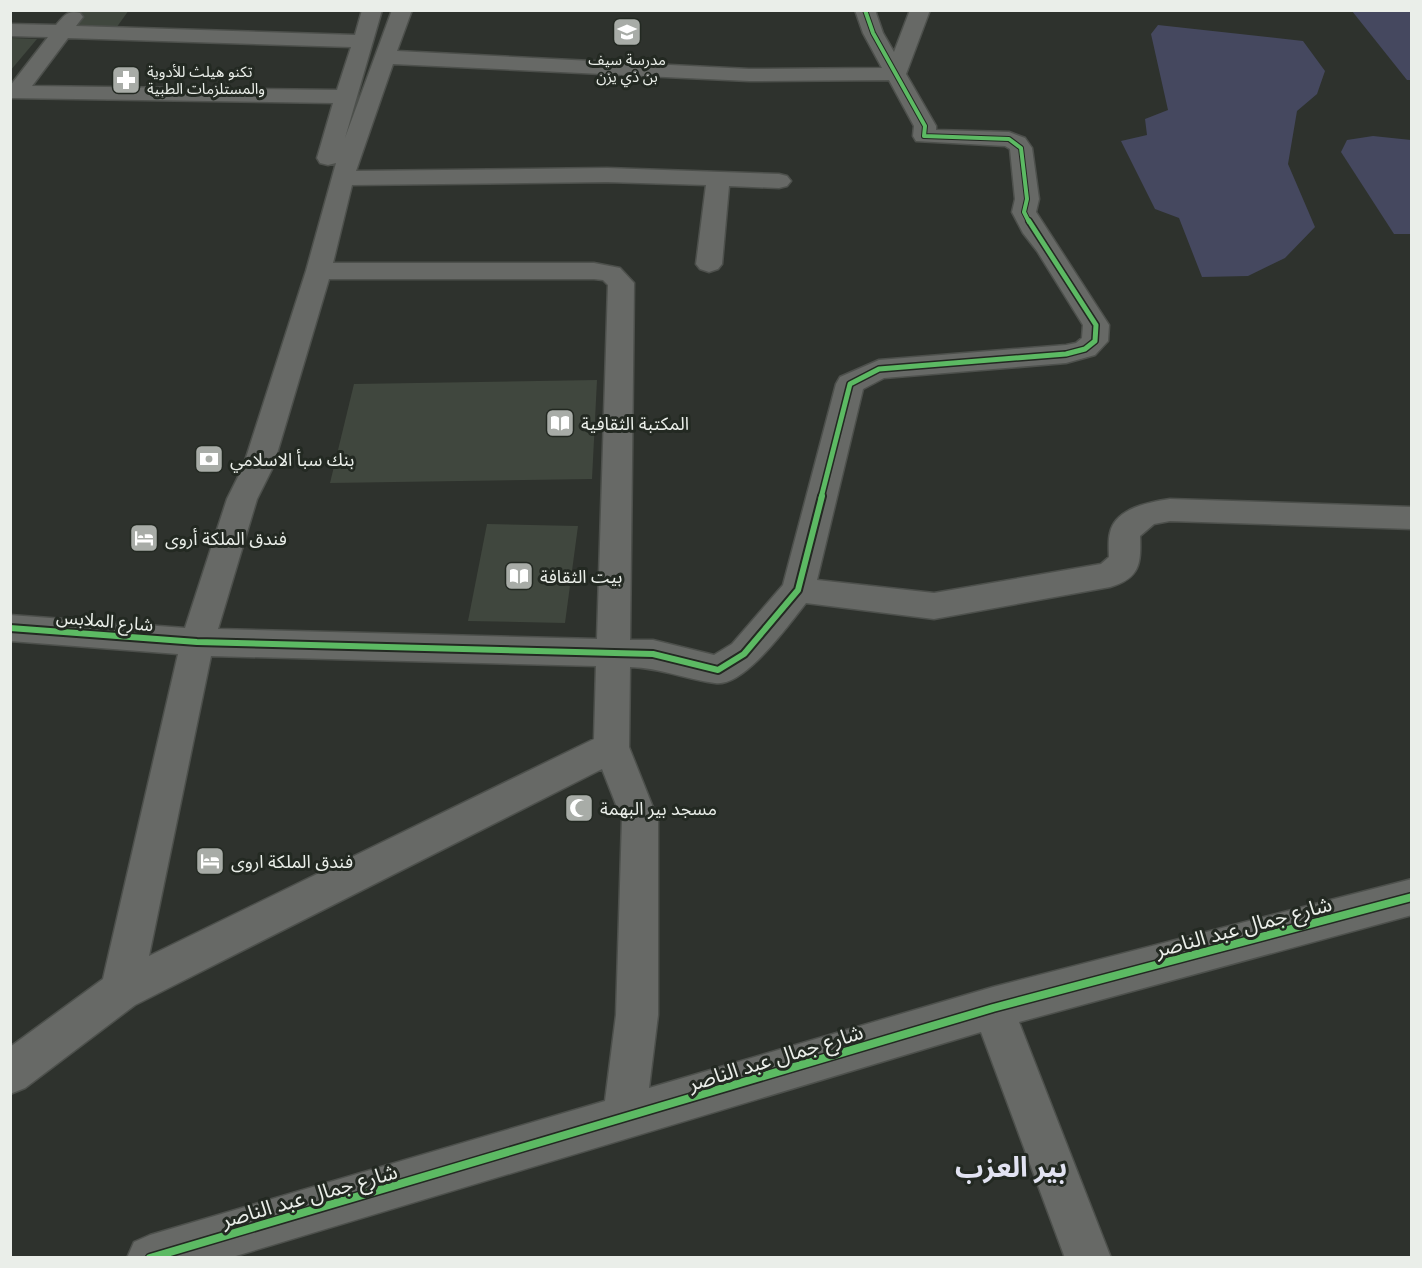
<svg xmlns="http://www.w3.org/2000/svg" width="1422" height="1268" font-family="'Playfair Display','Noto Sans Arabic',serif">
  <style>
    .green { fill: #45485f }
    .building { fill: #40473e }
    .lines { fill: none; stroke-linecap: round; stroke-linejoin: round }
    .minor-casing { stroke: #4d504c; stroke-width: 3 }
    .minor { fill: #676966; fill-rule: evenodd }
    .cycleway-far3-casing { stroke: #232922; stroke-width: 6 }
    .cycleway-far2-casing { stroke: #232922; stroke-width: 8 }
    .cycleway-far1-casing { stroke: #232922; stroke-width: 10 }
    .cycleway-casing { stroke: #232922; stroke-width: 11 }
    .cycleway-far3 { stroke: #5cba63; stroke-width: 4 }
    .cycleway-far2 { stroke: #5cba63; stroke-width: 5 }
    .cycleway-far1 { stroke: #5cba63; stroke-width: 6 }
    .cycleway { stroke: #5cba63; stroke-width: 8 }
    .labels { text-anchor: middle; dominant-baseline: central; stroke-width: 6; stroke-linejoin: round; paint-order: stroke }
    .far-poi-label { font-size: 15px; fill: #eaeee9; stroke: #232922 }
    .poi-label { font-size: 18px; fill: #eaeee9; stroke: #232922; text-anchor: start }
    .street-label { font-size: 18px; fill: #eaeee9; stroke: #232922 }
    .near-street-label { font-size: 21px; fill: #eaeee9; stroke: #232922 }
    .near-district-label { font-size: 28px; font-weight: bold; fill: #e2e3f2; stroke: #232922 }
  </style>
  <rect width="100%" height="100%" fill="#2e322d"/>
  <g class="green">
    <polygon points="1352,11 1411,11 1411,80 1407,80"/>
    <polygon points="1158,25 1303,41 1325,71 1317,94 1297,111 1288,164 1315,227 1285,258 1248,276 1202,277 1179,218 1155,209 1121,141 1147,135 1145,119 1168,110 1151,34"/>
    <polygon points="1373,136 1411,140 1411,234 1394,234 1341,152 1347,140"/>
  </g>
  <g class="building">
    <polygon points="82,10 129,10 114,31 66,30"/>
    <polygon points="10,38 37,39 10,71"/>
    <polygon points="597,380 592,479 330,483 354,384"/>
    <polygon points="487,524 578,526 565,623 468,621"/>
  </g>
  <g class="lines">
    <g class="minor-casing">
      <path id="minor" d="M362 10H382L345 138 392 10H412L397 51 749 69 882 68 863 33 855 10H875L883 33 894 52 910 10H930L906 74 936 126V130L1009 132 1025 138 1032 148 1039 199 1036 212 1109 325 1108 341 1095 355 1066 363 884 378 863 389 817 580 934 593 1101 564 1109 557C1109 550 1108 540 1110 533 1115 508 1150 502 1170 499L1412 507V529L1170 521 1154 524 1140 536C1141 564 1140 578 1110 587L934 619 806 603C789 624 744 688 715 683 685 679 661 668 630 667L629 747 658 820V1015L649 1088 993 987 1412 879V915L1019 1022 1111 1258H1065L981 1032 229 1258H127L134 1242 150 1235 605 1101 616 1015 622 820 602 769 135 1005 25 1088 10 1094V1047L103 979 178 654 10 641V615L185 628 227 499 243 467 306 271 336 163 328 165 320 163 317 158 333 103 10 98V86L48 37 10 36V24L56 25C64 16 67 10 80 13L83 17 76 26 355 35ZM68 38 351 47 337 90 32 86ZM393 64 749 81 889 80 914 126 913 136 916 141 1005 146 1010 149 1015 199 1012 212 1023 233 1037 251 1083 325 1082 338 1076 343 1066 345 879 360 840 377 836 384 783 585 732 644 714 655 653 640H630L634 283 620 268 594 263H333L352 185 607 182 706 185 696 264 700 269 709 272 718 269 722 264 729 186 779 188 787 186 791 181 787 176 779 174 607 168 356 171ZM329 279H594L603 280 608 285 597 639 218 629 257 499 273 467ZM211 656 596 666 594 739 149 956Z"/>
    </g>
    <use href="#minor" class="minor"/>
    <g class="cycleway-far3-casing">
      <polyline id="cycleway-far3" points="865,10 873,33 925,126 924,136 1009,139 1021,148 1027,199 1024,212 1029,222"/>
    </g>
    <g class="cycleway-far2-casing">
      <polyline id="cycleway-far2" points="821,498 850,384 879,369 1066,354 1085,349 1095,341 1096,325 1029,221"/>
    </g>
    <g class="cycleway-far1-casing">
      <polyline id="cycleway-far1" points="10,628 197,642 653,654 718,670 744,654 798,590 822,496"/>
    </g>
    <g class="cycleway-casing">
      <polyline id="cycleway" points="150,1258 993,1008 1412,897"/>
    </g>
    <use href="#cycleway-far3" class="cycleway-far3"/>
    <use href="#cycleway-far2" class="cycleway-far2"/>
    <use href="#cycleway-far1" class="cycleway-far1"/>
    <use href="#cycleway" class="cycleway"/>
  </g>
  <defs>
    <g id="school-square" transform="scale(1.5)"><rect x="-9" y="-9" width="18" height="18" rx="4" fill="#a8aca7" stroke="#232922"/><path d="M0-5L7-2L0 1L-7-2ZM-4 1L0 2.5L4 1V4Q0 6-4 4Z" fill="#fff"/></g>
    <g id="pharmacy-square" transform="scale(1.5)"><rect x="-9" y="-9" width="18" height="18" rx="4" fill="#a8aca7" stroke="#232922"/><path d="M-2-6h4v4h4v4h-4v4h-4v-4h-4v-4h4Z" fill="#fff"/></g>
    <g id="library-square" transform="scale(1.5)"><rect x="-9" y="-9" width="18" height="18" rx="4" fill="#a8aca7" stroke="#232922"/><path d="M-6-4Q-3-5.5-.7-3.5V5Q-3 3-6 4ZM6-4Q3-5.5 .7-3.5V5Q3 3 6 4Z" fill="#fff"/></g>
    <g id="bank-square" transform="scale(1.5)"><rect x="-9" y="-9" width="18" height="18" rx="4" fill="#a8aca7" stroke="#232922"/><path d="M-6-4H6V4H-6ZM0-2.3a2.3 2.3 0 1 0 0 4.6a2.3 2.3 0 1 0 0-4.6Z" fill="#fff"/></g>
    <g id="hotel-square" transform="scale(1.5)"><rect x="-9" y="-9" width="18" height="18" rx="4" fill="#a8aca7" stroke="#232922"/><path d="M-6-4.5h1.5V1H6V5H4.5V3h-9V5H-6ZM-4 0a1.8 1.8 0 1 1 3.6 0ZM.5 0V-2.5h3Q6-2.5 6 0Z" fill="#fff"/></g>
    <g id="mosque-square" transform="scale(1.5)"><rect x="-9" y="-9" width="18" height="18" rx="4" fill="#a8aca7" stroke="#232922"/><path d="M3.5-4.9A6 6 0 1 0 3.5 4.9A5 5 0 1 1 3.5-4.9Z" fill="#fff"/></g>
  </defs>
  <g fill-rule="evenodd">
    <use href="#school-square" x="627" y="32"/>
    <use href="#pharmacy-square" x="126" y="80"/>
    <use href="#library-square" x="560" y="423"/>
    <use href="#bank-square" x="209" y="459"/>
    <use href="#hotel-square" x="144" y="538"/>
    <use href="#library-square" x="519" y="576"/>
    <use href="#mosque-square" x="579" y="808"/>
    <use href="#hotel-square" x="210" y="861"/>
  </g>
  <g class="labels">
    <g class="far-poi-label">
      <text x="627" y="59">مدرسة سيف<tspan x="627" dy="17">بن ذي يزن</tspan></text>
      <text x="147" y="71" text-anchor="start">تكنو هيلث للأدوية<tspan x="147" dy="17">والمستلزمات الطبية</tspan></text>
    </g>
    <g class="poi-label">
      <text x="581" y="423">المكتبة الثقافية</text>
      <text x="230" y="459">بنك سبأ الاسلامي</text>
      <text x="165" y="538">فندق الملكة أروى</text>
      <text x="540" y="576">بيت الثقافة</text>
      <text x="600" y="808">مسجد بير البهمة</text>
      <text x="231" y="861">فندق الملكة اروى</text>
    </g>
    <g class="street-label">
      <text transform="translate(105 620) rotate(5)">شارع الملابس</text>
    </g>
    <g class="near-street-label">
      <text transform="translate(1243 925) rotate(-15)">شارع جمال عبد الناصر</text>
      <text transform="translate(775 1056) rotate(-17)">شارع جمال عبد الناصر</text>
      <text transform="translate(309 1194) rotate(-16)">شارع جمال عبد الناصر</text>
    </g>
    <g class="near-district-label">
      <text x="1011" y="1165">بير العزب</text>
    </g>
  </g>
  <rect width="1422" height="1268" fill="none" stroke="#eaeee9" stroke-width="24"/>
</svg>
